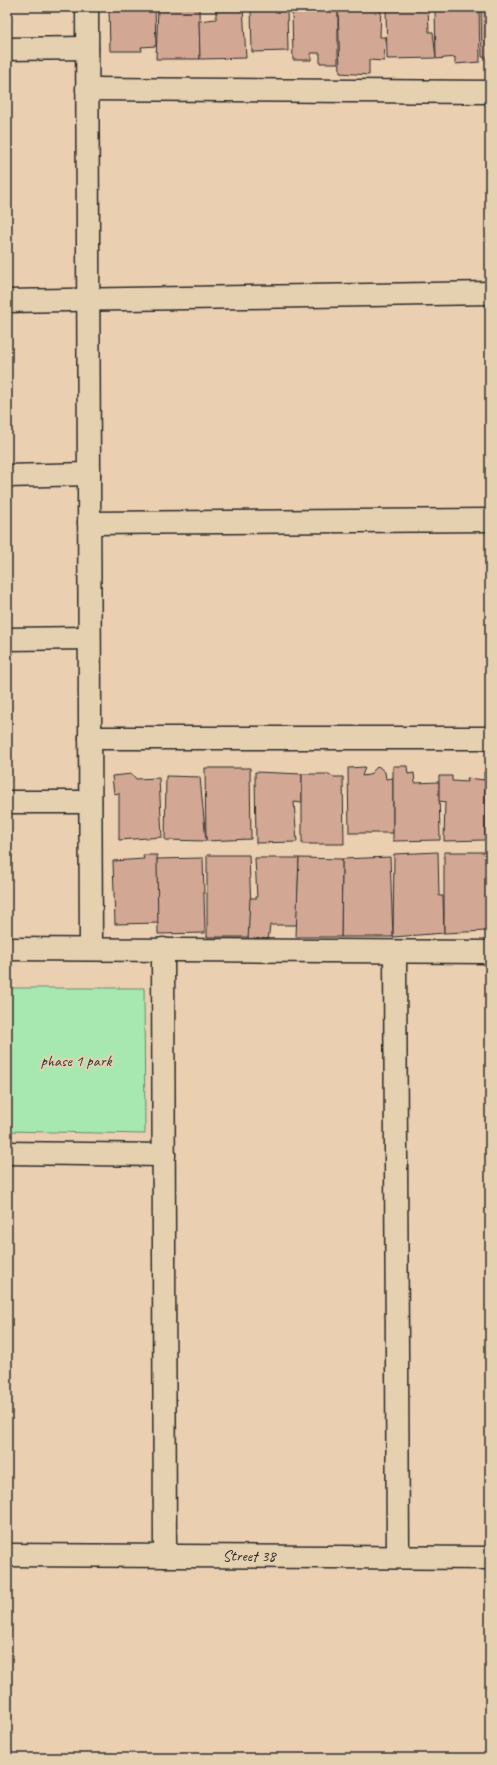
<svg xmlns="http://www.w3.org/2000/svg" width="497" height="1765" font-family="Caveat,sans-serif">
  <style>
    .green { fill: #a7e8b1; stroke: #698a6e }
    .building { fill: #d2a894; stroke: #2b2b2b }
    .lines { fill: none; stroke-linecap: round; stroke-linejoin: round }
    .minor-casing { stroke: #2b2b2b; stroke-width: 25 }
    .minor { stroke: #e5d1b0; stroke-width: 22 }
    .labels { text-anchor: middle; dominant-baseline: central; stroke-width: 4; stroke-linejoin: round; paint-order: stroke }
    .park-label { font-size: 16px; fill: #373e38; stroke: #e5d1b0 }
    .street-label { font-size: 16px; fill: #2b2b2b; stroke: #e5d1b0 }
  </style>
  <rect width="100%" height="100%" fill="#eacfb0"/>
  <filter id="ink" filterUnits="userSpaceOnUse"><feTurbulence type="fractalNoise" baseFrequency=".025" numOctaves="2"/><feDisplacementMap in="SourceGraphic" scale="8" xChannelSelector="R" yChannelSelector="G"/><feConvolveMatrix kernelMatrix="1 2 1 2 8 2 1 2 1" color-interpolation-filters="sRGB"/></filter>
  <g filter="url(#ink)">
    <polygon class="green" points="7,988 144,988 145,1134 7,1131"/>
    <g class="building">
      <polygon points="109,7 155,7 156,46 141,47 142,51 110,51"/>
      <polygon points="158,7 199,7 200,59 156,59"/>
      <polygon points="216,7 243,7 246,58 200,59 199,21 216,19"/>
      <polygon points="251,7 291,7 291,10 287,10 288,51 252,52"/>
      <polygon points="292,7 338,7 338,63 320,63 320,53 311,53 311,60 293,60"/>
      <polygon points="338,7 381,7 380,37 385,37 384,61 369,60 369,75 340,73"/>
      <polygon points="386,7 428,7 429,32 433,32 436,58 387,59"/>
      <polygon points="435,7 479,7 480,62 455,64 455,57 436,59"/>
      <polygon points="481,7 490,7 490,57 482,57"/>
      <polygon points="378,766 385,772 386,779 393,778 393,833 349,833 348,768 365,767 362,776 369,775"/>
      <polygon points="393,766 407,766 408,774 414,773 415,783 439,782 440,840 393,841"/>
      <polygon points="205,768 250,768 251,839 206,841"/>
      <polygon points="255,772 302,774 302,803 294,802 297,842 256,843"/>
      <polygon points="484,772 490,772 490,840 485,840"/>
      <polygon points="132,774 136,779 159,778 162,837 119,840 119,793 114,794 112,776"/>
      <polygon points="302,774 329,774 333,777 343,777 344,844 302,844"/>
      <polygon points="166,776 200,777 206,841 165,840"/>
      <polygon points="439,776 452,776 452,781 468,782 467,778 485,780 485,840 444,841 445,802 439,801"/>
      <polygon points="438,852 439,896 443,896 444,933 393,937 394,854"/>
      <polygon points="444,852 486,852 487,931 444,933"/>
      <polygon points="143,855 157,855 160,923 115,924 113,861 144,859"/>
      <polygon points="207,855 249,855 252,937 207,937"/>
      <polygon points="390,857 393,937 341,937 342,859"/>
      <polygon points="203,858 205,933 158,934 157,859"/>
      <polygon points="255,858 299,858 297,925 270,925 268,941 248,941 250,898 257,898"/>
      <polygon points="299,858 342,859 341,937 296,937"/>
    </g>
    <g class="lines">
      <g class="minor-casing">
        <g id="minor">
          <polyline points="87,7 91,949"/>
          <polyline points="7,49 87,48"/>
          <polyline points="87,89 490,92"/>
          <polyline points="7,301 490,293"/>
          <polyline points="7,476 89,474"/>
          <polyline points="89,523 490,520"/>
          <polyline points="7,639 89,638"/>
          <polyline points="90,738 490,738"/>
          <polyline points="7,802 90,802"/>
          <polyline points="7,949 490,952"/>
          <polyline points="163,949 165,1556"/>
          <polyline points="395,952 398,1557"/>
          <polyline points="7,1153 164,1155"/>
          <polyline points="7,1555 490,1558"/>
        </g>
      </g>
      <use href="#minor" class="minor"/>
    </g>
  </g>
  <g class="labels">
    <g class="park-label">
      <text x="76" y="1061">phase 1 park</text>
    </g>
    <g class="street-label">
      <text x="249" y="1556">Street 38</text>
    </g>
  </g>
  <rect width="497" height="1765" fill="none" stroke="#e5d1b0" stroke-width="24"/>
  <rect x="12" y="12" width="473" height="1741" fill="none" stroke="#2b2b2b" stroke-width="1.5" filter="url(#ink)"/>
</svg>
